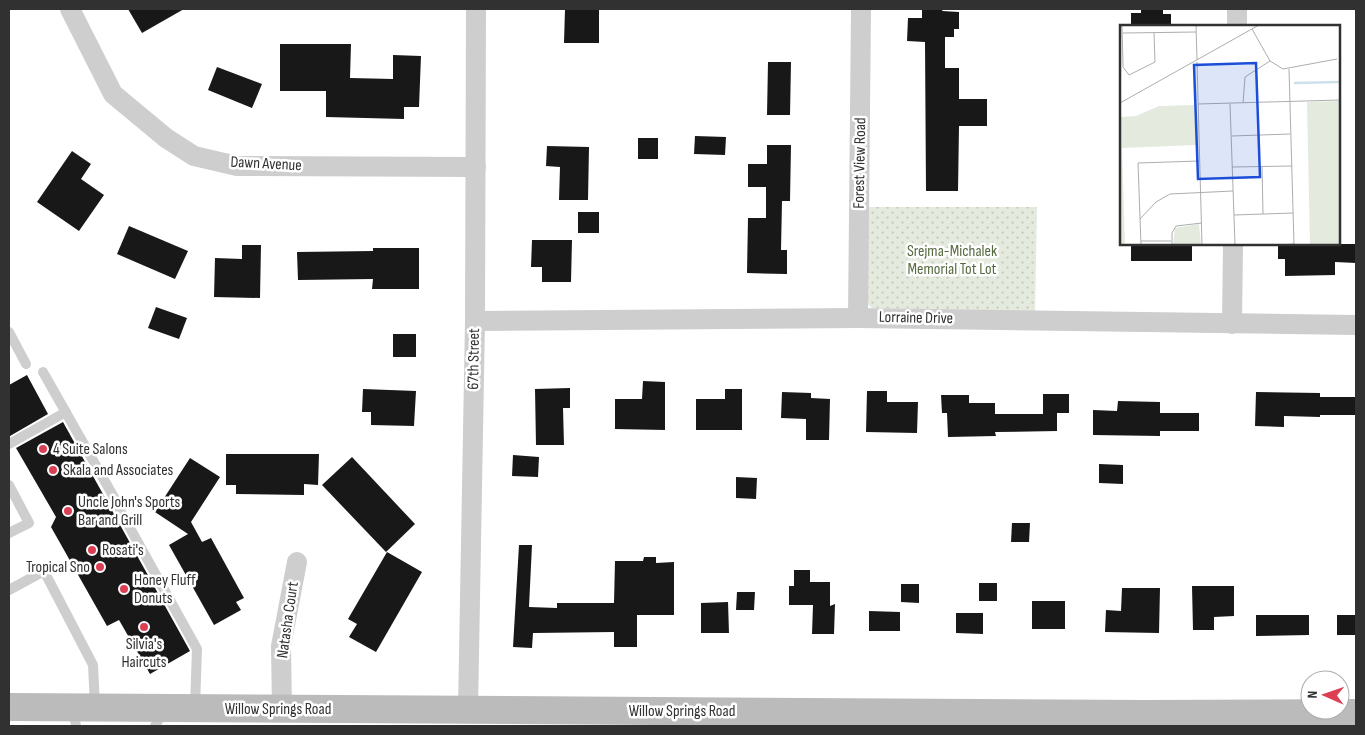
<svg xmlns="http://www.w3.org/2000/svg" width="1365" height="735" font-family="'Sofia Sans Condensed',sans-serif">
  <style>
    .park { fill: url(#park-dots) }
    .building { fill: #181818 }
    .lines { fill: none; stroke-linecap: round; stroke-linejoin: round }
    .lane { stroke: #cecece; stroke-width: 10 }
    .street { stroke: #cecece; stroke-width: 20 }
    .secondary { stroke: #bbb; stroke-width: 28 }
    .poi-dot { fill: #dc3e54; stroke: #fff; stroke-width: 2 }
    .labels { text-anchor: middle; dominant-baseline: central; stroke-width: 5; stroke-linejoin: round; paint-order: stroke }
    .street-label { font-size: 16px; fill: #313131; stroke: #fff }
    .park-label { font-size: 16px; fill: #576a40; stroke: #fff }
    .poi-label { font-size: 16px; fill: #313131; stroke: #fff; text-anchor: start }
    .inset-river { fill: none; stroke: #cde1eb; stroke-width: 2.5 }
    .inset-road { fill: none; stroke: #adadad; stroke-width: 1 }
    .view { fill: #1d4ed8; fill-opacity: 0.15; stroke: #1d4ed8; stroke-width: 2.5 }
    .inset-edge { fill: none; stroke: #313131; stroke-width: 2.5 }
  </style>
  <defs>
    <pattern id="park-dots" width="8" height="8" patternUnits="userSpaceOnUse" patternTransform="scale(1.25)"><rect width="8" height="8" fill="#e4eadd"/><path d="M2 2h.1M6 6h.1" fill="none" stroke="#c4c9be" stroke-width="1.8" stroke-linecap="round"/></pattern>
  </defs>
  <rect width="100%" height="100%" fill="#fff"/>
  <polygon class="park" points="868,207 1037,207 1035,313 872,308 868,304 867,299"/>
  <g class="building">
    <polygon points="128,9 184,9 142,33"/>
    <polygon points="565,9 599,9 599,43 564,43"/>
    <polygon points="922,9 943,9 942,11 959,12 959,29 954,29 954,37 945,37 945,68 959,68 959,99 987,99 987,126 959,126 958,191 926,191 925,42 907,41 908,18 922,18"/>
    <polygon points="1141,9 1163,9 1163,14 1171,14 1171,26 1131,26 1131,13 1141,13"/>
    <polygon points="280,44 351,44 350,78 393,79 393,55 421,56 419,107 404,107 404,119 326,117 326,91 280,91"/>
    <polygon points="768,62 791,62 790,115 767,115"/>
    <polygon points="217,67 262,84 252,108 208,90"/>
    <polygon points="695,136 726,137 725,155 694,154"/>
    <rect x="638" y="138" width="20" height="21"/>
    <polygon points="767,145 791,145 790,201 782,201 781,250 787,250 787,274 747,273 748,218 766,218 766,187 748,187 748,164 767,164"/>
    <polygon points="547,146 589,147 588,200 559,200 560,167 546,166"/>
    <polygon points="72,151 91,164 81,179 104,195 79,231 37,202"/>
    <rect x="578" y="212" width="21" height="21"/>
    <polygon points="129,226 188,251 175,279 117,254"/>
    <polygon points="532,240 572,240 571,282 542,282 542,267 531,267"/>
    <rect x="1131" y="244" width="61" height="17"/>
    <polygon points="1278,244 1356,244 1356,263 1335,262 1335,275 1285,276 1285,259 1278,259"/>
    <polygon points="242,245 261,245 260,298 214,297 215,258 242,259"/>
    <polygon points="373,248 419,248 419,289 372,289 373,279 298,280 297,252 373,251"/>
    <polygon points="156,307 187,318 179,339 148,328"/>
    <rect x="393" y="334" width="23" height="23"/>
    <polygon points="27,375 48,414 10,436 9,385"/>
    <polygon points="643,381 665,382 665,430 615,429 615,399 642,399"/>
    <polygon points="570,388 570,408 563,408 564,445 536,445 535,389"/>
    <polygon points="363,389 416,391 414,426 371,425 371,412 362,412"/>
    <polygon points="725,389 742,389 742,430 696,430 696,399 725,399"/>
    <polygon points="867,391 887,391 887,402 918,402 917,433 866,432"/>
    <polygon points="782,392 811,393 811,398 830,399 829,440 806,440 806,419 781,418"/>
    <polygon points="1256,392 1320,393 1320,397 1356,397 1356,415 1320,415 1320,417 1284,416 1284,427 1255,426"/>
    <polygon points="1043,394 1069,394 1069,413 1057,413 1057,431 995,432 996,436 948,437 947,413 942,413 941,395 969,395 969,403 995,403 995,414 1043,414"/>
    <polygon points="1118,401 1160,402 1160,413 1199,413 1199,431 1160,431 1160,436 1093,435 1093,410 1117,411"/>
    <polygon points="63,422 190,651 150,674 119,620 107,626 51,527 56,517 16,448"/>
    <polygon points="226,454 319,454 318,485 304,484 304,495 236,494 236,485 226,485"/>
    <polygon points="513,455 539,457 538,477 512,476"/>
    <polygon points="352,457 415,524 386,552 322,485"/>
    <polygon points="190,458 220,477 191,522 202,542 211,538 244,598 236,602 241,610 214,625 169,545 188,534 155,512"/>
    <polygon points="1099,464 1123,465 1123,484 1099,483"/>
    <polygon points="736,477 757,478 756,499 736,498"/>
    <polygon points="1012,523 1030,523 1029,542 1011,542"/>
    <polygon points="519,545 532,545 529,607 557,608 557,603 614,603 615,561 643,561 644,557 656,557 656,563 674,562 674,615 637,615 637,647 614,647 614,632 533,633 532,648 513,647"/>
    <polygon points="387,552 422,572 376,652 349,637 357,624 348,619"/>
    <polygon points="794,570 810,570 810,582 830,582 830,606 835,604 834,634 812,634 813,605 789,605 789,586 794,586"/>
    <rect x="979" y="583" width="18" height="18"/>
    <polygon points="901,584 919,584 919,603 901,602"/>
    <polygon points="1192,586 1234,586 1234,616 1214,617 1214,630 1193,630"/>
    <polygon points="1122,588 1160,588 1159,633 1105,632 1106,610 1121,611"/>
    <polygon points="737,592 755,592 754,610 736,610"/>
    <rect x="1032" y="601" width="33" height="28"/>
    <polygon points="728,602 729,633 701,633 701,603"/>
    <polygon points="869,611 900,612 900,631 869,631"/>
    <polygon points="956,613 983,613 983,634 956,633"/>
    <polygon points="1256,615 1309,615 1309,635 1256,636"/>
    <rect x="1337" y="615" width="19" height="20"/>
  </g>
  <g class="lines">
    <g class="lane">
      <polyline points="9,332 26,364"/>
      <polyline points="43,372 116,501"/>
      <polyline points="9,444 66,412"/>
      <polyline points="9,485 29,523 9,533"/>
      <polyline points="120,510 197,649 195,707"/>
      <polyline points="9,590 44,571 93,665 95,706"/>
      <polyline points="73,708 76,726"/>
      <polyline points="155,726 164,711"/>
    </g>
    <g class="street">
      <polyline points="70,9 113,94 166,138 194,156 237,166 476,167"/>
      <polyline points="1237,26 1237,9"/>
      <polyline points="858,318 861,9"/>
      <polyline points="475,321 858,318 1356,325"/>
      <polyline points="1232,324 1233,244"/>
      <polyline points="282,709 281,646 297,562"/>
      <polyline points="468,710 475,321 476,9"/>
    </g>
    <polyline class="secondary" points="9,707 1144,714 1356,713"/>
  </g>
  <g class="poi-dot">
    <circle cx="43" cy="449" r="5"/>
    <circle cx="53" cy="470" r="5"/>
    <circle cx="68" cy="511" r="5"/>
    <circle cx="92" cy="550" r="5"/>
    <circle cx="100" cy="567" r="5"/>
    <circle cx="124" cy="589" r="5"/>
    <circle cx="144" cy="627" r="5"/>
  </g>
  <g class="labels">
    <g class="street-label">
      <text transform="translate(860 163) rotate(-89)">Forest View Road</text>
      <text transform="translate(266 164) rotate(3)">Dawn Avenue</text>
      <text transform="translate(916 318) rotate(1)">Lorraine Drive</text>
      <text transform="translate(474 359) rotate(-89)">67th Street</text>
      <text transform="translate(288 620) rotate(-82)">Natasha Court</text>
      <text x="278" y="709">Willow Springs Road</text>
      <text x="682" y="711">Willow Springs Road</text>
    </g>
    <g class="park-label">
      <text x="952" y="251">Srejma-Michalek<tspan x="952" dy="18">Memorial Tot Lot</tspan></text>
    </g>
    <g class="poi-label">
      <text x="53" y="449">4 Suite Salons</text>
      <text x="63" y="470">Skala and Associates</text>
      <text x="78" y="502">Uncle John's Sports<tspan x="78" dy="18">Bar and Grill</tspan></text>
      <text x="102" y="550">Rosati's</text>
      <text x="90" y="567" text-anchor="end">Tropical Sno</text>
      <text x="134" y="580">Honey Fluff<tspan x="134" dy="18">Donuts</tspan></text>
      <text x="144" y="644" text-anchor="middle">Silvia's<tspan x="144" dy="18">Haircuts</tspan></text>
    </g>
  </g>
  <g transform="translate(1120 25)">
    <rect width="220" height="220" fill="#fff"/>
    <path d="M76 80 77 120 2 123 5 220H0V92L16 91 39 81Z" fill="#e4eadd"/>
    <path d="M220 76V220H190L187 77ZM79 199 81 220H53L55 203Z" fill="#e4eadd"/>
    <path class="inset-river" d="M174 58 220 57"/>
    <path class="inset-road" d="M2 0 3 42 9 50 35 37 34 8M76 0 77 35M132 4 150 36 163 44 217 34M3 8 76 7M77 37 82 220M169 44 174 220M0 78 139 0M123 78 125 52 150 36M78 79 220 75M110 79 115 220M112 111 170 109M142 141 143 189M112 142 172 141M114 190 173 188M20 194 36 177 50 169 113 166M21 216H51M21 220 18 138 79 136M52 220V208L56 201 82 198M159 220 174 219"/>
    <path class="view" d="M136 38 140 152 78 154 74 40Z"/>
    <rect width="220" height="220" class="inset-edge"/>
  </g>
  <rect width="1365" height="735" fill="none" stroke="#313131" stroke-width="20"/>
  <g transform="translate(1325 695) rotate(272)"><circle r="24" fill="#ffffff" stroke="#adadad"/>
  <path d="M0-4L9 19L0 12L-9 19Z" fill="#dc3e54"/>
  <text y="-8" font-size="14" font-weight="bold" text-anchor="middle" fill="#313131">N</text>
  </g>
</svg>
